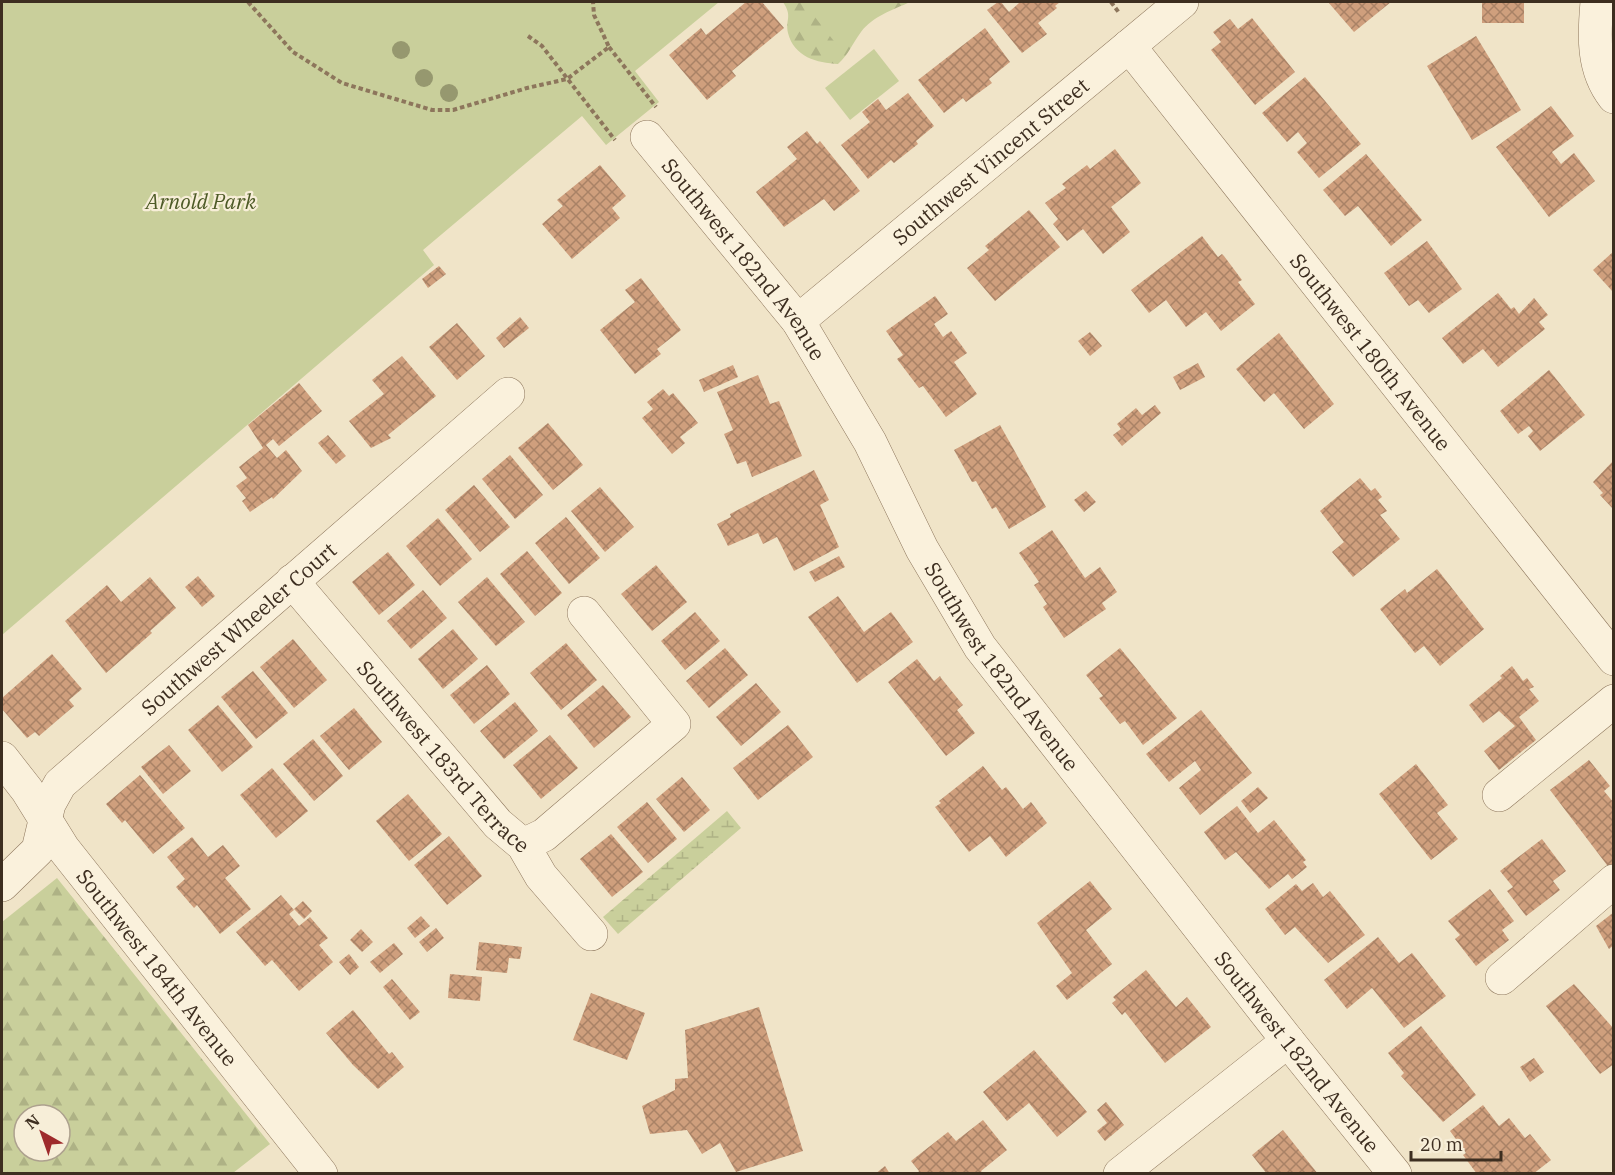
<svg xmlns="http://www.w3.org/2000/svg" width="1615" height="1175" font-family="'IBM Plex Serif',serif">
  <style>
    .forest { fill: url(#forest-firs); fill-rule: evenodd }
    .wetland { fill: url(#wetland-marsh) }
    .park { fill: #c9cf9b }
    .building { fill: url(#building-cross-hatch) }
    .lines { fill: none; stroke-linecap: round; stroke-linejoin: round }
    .minor-casing { stroke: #8d765c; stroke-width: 34 }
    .path { stroke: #8d765c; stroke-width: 4; stroke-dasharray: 4.5 3; stroke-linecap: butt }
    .minor { stroke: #faf1dc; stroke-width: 33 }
    .tree { fill: #96986f }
    .labels { text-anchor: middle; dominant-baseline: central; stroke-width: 4.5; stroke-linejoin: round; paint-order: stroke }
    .street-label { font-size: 21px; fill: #3d2e20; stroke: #f7eed8 }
    .park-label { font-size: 21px; font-style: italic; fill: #4d5a26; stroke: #f7eed8 }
  </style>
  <defs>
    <pattern id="forest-firs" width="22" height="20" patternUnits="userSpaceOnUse" patternTransform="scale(1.5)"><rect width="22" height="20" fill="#c9cf9b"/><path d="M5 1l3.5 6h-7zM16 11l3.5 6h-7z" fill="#aeb285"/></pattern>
    <pattern id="wetland-marsh" width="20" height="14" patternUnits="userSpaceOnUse" patternTransform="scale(1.5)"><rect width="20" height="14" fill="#c9cf9b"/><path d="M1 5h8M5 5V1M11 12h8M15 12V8" fill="none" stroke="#aeb285"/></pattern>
    <pattern id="building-cross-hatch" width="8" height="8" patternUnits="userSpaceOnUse" patternTransform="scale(1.5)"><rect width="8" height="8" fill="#cf9f7d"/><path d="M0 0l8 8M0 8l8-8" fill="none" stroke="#a98266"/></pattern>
  </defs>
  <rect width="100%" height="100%" fill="#f0e4c8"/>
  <g class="forest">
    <path d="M783 2H910C893 10 873 16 861 32 852 44 849 54 838 64 817 63 794 57 788 33 785 19 793 17 783 2Z"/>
    <path d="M57 878 270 1144 233 1173H2V922ZM24 1115H60V1151H24Z"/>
  </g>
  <polygon class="wetland" points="727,811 741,828 618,934 603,917"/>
  <g class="park">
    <polygon points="2,2 719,2 635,71 659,102 606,145 582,116 423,250 434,265 2,635"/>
    <polygon points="803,2 889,2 837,45"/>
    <polygon points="874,49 899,81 850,120 825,88"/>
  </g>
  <g class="building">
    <polygon points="746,2 762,2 784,28 732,71 736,76 707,100 669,55 701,28 706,35"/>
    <polygon points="998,2 1001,2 1009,12 1019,3 1018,2 1060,2 1055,6 1057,8 1038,23 1047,34 1022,53 987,10"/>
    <polygon points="1328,2 1391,2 1354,32"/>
    <rect x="1482" y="2" width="42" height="21"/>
    <polygon points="1252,18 1295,72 1255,105 1211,50 1221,42 1213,32 1230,19 1238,29"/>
    <polygon points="985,28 1010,62 989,79 992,83 966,102 963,98 944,113 918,80"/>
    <polygon points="1476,36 1521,110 1472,140 1427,66"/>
    <polygon points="1305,77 1361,144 1319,178 1297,152 1307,143 1298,132 1287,142 1262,113"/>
    <polygon points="908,93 934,126 916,141 918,144 894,163 891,160 868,179 841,145 870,122 862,112 878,99 886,110"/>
    <polygon points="1551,106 1574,136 1552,152 1561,164 1574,153 1595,181 1549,217 1496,147"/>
    <polygon points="807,131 817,144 820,141 860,191 834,211 824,199 784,227 756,192 797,159 787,147"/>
    <polygon points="1115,149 1141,183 1111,207 1130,232 1103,254 1083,229 1067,241 1053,224 1058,219 1045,203 1066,188 1062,184 1087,165 1090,169"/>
    <polygon points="1366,154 1422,220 1391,246 1358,206 1345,216 1323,190"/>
    <polygon points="600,165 626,196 612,208 620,218 572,259 542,224 563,206 557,200"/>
    <polygon points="1029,210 1060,247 995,301 967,268 989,250 985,246"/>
    <polygon points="1202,236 1218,257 1222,254 1224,256 1242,280 1238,282 1255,304 1221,331 1206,312 1186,327 1166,300 1149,313 1131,290"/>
    <polygon points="1427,241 1462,289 1429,313 1418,300 1409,306 1384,273"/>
    <polygon points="1614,251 1614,293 1593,270"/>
    <polygon points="439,266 446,274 428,288 422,279"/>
    <polygon points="641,278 681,330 657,349 661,354 635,374 600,330 635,302 625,290"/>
    <polygon points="1498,293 1511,309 1514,307 1519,314 1534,298 1548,315 1539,322 1545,329 1498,367 1483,349 1463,364 1442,338"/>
    <polygon points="935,296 948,314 934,324 943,337 951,331 967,353 954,362 977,394 946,417 923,386 919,388 897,359 903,355 886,331"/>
    <polygon points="520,317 529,328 504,348 496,338"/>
    <polygon points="457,323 485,356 457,380 429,347"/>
    <polygon points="1090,332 1102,346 1090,356 1078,341"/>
    <polygon points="1279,333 1334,404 1304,429 1274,393 1264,402 1236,369"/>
    <polygon points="402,356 436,396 388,435 391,438 371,448 349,421 384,394 372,380"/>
    <polygon points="1198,363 1205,377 1180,390 1173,377"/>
    <polygon points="733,365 738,377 704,392 699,380"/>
    <polygon points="1549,370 1585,415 1540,451 1528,436 1533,431 1529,426 1518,434 1500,411"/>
    <polygon points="758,375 770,404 779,401 802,456 752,477 746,461 737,464 724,434 733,430 717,392"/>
    <polygon points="299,383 322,411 279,446 273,439 266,445 277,458 286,450 302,471 273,499 272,497 250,512 242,501 246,498 236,486 247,478 239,467 263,448 248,425"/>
    <polygon points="663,389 669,396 673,393 698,423 680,437 685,443 672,454 642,418 653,409 647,402"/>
    <polygon points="1155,405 1161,413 1122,446 1113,435 1121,429 1117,424 1136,408 1142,415"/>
    <polygon points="548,423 583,465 553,490 518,448"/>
    <polygon points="1000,425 1046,507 1009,529 996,507 992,509 976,481 972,482 954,450"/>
    <polygon points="328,435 346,456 336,464 318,443"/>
    <polygon points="510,455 543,495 515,519 482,479"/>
    <polygon points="1614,460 1614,510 1600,495 1603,493 1593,482"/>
    <polygon points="814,470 829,500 820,505 839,547 794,571 777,537 763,544 758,533 728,546 717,524 731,517 730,514"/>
    <polygon points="1360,478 1371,491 1375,488 1382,497 1378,500 1387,511 1380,515 1400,539 1353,577 1332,552 1344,542 1320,511"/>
    <polygon points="474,485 510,527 480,552 445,510"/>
    <polygon points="600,487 634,527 605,552 571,511"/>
    <polygon points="1086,491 1096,502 1084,512 1074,500"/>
    <polygon points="566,517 600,558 569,584 535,543"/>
    <polygon points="438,518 472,559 440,586 406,546"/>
    <polygon points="1052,530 1085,578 1100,567 1117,592 1102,603 1106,609 1064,638 1043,607 1047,604 1034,585 1039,582 1019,553"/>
    <polygon points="527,551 562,593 535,616 500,574"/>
    <polygon points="388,552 415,585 379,615 352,582"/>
    <polygon points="839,556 845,567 815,582 809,572"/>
    <polygon points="656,565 687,602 652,631 621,594"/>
    <polygon points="1437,569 1484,629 1440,666 1424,646 1415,653 1380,609 1405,589 1407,593"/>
    <polygon points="198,576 215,596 202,607 185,587"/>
    <polygon points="150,577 176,608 150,631 152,633 106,673 65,621 107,585 121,602"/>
    <polygon points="487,577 525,622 496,646 458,602"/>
    <polygon points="423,590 447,618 411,649 387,621"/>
    <polygon points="838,596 864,632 891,612 913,642 857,683 808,617"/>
    <polygon points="695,612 720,641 685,670 661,641"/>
    <polygon points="453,629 478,659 443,689 418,659"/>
    <polygon points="293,639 327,680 294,708 260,667"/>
    <polygon points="566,643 597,680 561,710 530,673"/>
    <polygon points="725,648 748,675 709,708 686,681"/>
    <polygon points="1120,648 1177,718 1143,745 1125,721 1120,724 1099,698 1103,696 1086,675"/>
    <polygon points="52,654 82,689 69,700 74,706 39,736 35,732 27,738 2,709 2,698"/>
    <polygon points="917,659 934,681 940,676 941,678 963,705 957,710 975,733 946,756 888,682"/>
    <polygon points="487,665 510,694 474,724 450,695"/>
    <polygon points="1512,666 1523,681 1527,678 1534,687 1529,689 1539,701 1519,717 1536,740 1499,770 1484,751 1515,726 1499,711 1483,723 1469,705 1502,678 1500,676"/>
    <polygon points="253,671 288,713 256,739 221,697"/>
    <polygon points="756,683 781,712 741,746 716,717"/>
    <polygon points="603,685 631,717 594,748 567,715"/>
    <polygon points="515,702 538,731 504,759 480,731"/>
    <polygon points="218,705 253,747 222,772 188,730"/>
    <polygon points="354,708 382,742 349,770 320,736"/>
    <polygon points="1201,710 1252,773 1200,815 1179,788 1201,770 1195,761 1169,782 1146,754"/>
    <polygon points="788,725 813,757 758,800 733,768"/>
    <polygon points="550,735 578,768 541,799 513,765"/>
    <polygon points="313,739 343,776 314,801 283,764"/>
    <polygon points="169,745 191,771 163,794 141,767"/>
    <polygon points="1589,760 1610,786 1604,791 1614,803 1614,866 1610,869 1550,790"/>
    <polygon points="1416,764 1448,805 1437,813 1458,839 1431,860 1379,794"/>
    <polygon points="983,766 1002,790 1006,787 1023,809 1031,802 1047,823 1006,857 990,836 969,852 935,807 941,803 939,801"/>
    <polygon points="272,768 308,811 276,838 240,795"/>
    <polygon points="140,775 185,828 153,854 125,820 122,823 106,804"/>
    <polygon points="682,777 710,810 684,832 656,799"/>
    <polygon points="1258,787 1268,798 1250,813 1241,801"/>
    <polygon points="408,794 442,834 409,861 376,821"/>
    <polygon points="647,802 677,839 648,863 617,827"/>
    <polygon points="1237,806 1258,833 1274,820 1306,860 1303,862 1307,867 1292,879 1288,874 1269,889 1236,852 1225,860 1204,832"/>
    <polygon points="611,834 643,872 612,897 580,859"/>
    <polygon points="449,836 482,876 447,905 414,865"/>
    <polygon points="192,837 208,857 223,845 240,866 225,878 251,909 220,934 197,905 194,908 176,887 185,879 167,857"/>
    <polygon points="1542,839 1566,871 1553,881 1560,890 1526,916 1507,891 1513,887 1500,871"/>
    <polygon points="1090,881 1112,909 1086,930 1112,964 1067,1000 1056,986 1072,973 1037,923"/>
    <polygon points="1313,883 1323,897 1330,891 1365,935 1328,963 1295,927 1285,935 1265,909 1296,884 1302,891"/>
    <polygon points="1490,889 1514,921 1502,930 1509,940 1476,966 1455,939 1460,935 1448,921"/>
    <polygon points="281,895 294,910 289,914 299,926 310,917 328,938 319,945 333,962 299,991 272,960 265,966 236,932"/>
    <polygon points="303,901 312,911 304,919 294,909"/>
    <polygon points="1614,912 1614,945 1609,949 1596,926"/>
    <polygon points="421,916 430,926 415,938 407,928"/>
    <polygon points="436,928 444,938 427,952 419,942"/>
    <polygon points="361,929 373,942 362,952 350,940"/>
    <polygon points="1378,937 1399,963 1412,953 1446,996 1404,1028 1372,988 1347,1009 1324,980"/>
    <polygon points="479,942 522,947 520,959 509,958 507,973 476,970"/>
    <polygon points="394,943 403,954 380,973 370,962"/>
    <polygon points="349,954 359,967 350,975 339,962"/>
    <polygon points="1146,970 1176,1007 1187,997 1211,1027 1165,1063 1125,1012 1122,1015 1112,1003 1116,1000 1113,997"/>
    <polygon points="450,974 482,977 480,1001 448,998"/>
    <polygon points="392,979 420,1012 410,1020 383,987"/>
    <polygon points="1574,984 1614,1029 1614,1064 1600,1074 1546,1006"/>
    <polygon points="591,993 645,1013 627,1060 573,1040"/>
    <polygon points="759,1007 803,1151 736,1172 720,1143 702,1154 687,1130 650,1134 642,1106 675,1090 675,1079 688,1078 685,1030"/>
    <polygon points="353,1010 389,1054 392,1052 404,1067 378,1089 353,1065 326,1033"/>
    <polygon points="1421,1026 1476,1095 1443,1122 1401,1076 1404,1073 1388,1053"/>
    <polygon points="1034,1050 1087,1112 1057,1137 1029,1103 1007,1121 983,1092"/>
    <polygon points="1534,1058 1544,1072 1530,1082 1520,1067"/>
    <polygon points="1106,1102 1124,1125 1105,1141 1097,1131 1107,1123 1097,1110"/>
    <polygon points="1483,1105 1499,1126 1509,1118 1525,1138 1530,1134 1551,1160 1533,1174 1477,1174 1463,1155 1466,1153 1450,1131"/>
    <polygon points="983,1120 1007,1150 981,1171 983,1174 917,1174 919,1171 911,1161 948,1132 956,1141"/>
    <polygon points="1283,1130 1318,1174 1267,1174 1252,1155"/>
    <polygon points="885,1166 890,1174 875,1174"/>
  </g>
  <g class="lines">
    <g class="minor-casing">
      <g id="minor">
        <path d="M1597 2C1594 35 1592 69 1614 97"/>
        <path id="s1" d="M1129 46 1614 659"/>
        <path id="s2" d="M647 137 798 321 870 442 922 549 980 647 1288 1041 1395 1174"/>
        <path id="s3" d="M798 321 1182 2"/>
        <path id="s4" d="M292 581 498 824 523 845 541 876 591 934"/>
        <path id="s5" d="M2 758 27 790 63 848 321 1174"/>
        <polyline points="1499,795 1614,701"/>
        <polyline points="523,845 544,835 674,724 584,613"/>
        <path id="s6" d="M2 885 38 850 49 804 60 784 508 394"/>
        <polyline points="1502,978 1614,881"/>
        <polyline points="1120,1174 1288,1041"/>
      </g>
    </g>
    <g class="path">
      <polyline points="248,2 293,52 342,83 432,110 453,110 527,88 567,79 609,47 594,15 593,2"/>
      <polyline points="1111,2 1120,14"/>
      <polyline points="528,36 542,46 615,140"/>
      <polyline points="609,47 656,107"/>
    </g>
    <use href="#minor" class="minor"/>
  </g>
  <g class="tree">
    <circle cx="401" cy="50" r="9"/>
    <circle cx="424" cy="78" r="9"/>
    <circle cx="449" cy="93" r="9"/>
  </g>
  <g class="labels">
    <g class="street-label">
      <text stroke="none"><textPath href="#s3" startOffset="250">Southwest Vincent Street</textPath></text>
      <text stroke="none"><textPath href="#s2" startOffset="156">Southwest 182nd Avenue</textPath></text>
      <text stroke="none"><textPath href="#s1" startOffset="390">Southwest 180th Avenue</textPath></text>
      <text stroke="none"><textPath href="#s6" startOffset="357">Southwest Wheeler Court</textPath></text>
      <text stroke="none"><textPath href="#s2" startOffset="640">Southwest 182nd Avenue</textPath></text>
      <text stroke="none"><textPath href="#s4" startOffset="232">Southwest 183rd Terrace</textPath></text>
      <text stroke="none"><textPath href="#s5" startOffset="261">Southwest 184th Avenue</textPath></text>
      <text stroke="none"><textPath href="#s2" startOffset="1126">Southwest 182nd Avenue</textPath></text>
    </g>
    <g class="park-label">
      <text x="201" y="201">Arnold Park</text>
    </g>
  </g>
  <rect width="1615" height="1175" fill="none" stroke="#3d2e20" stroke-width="6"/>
  <g transform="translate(42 1133) rotate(320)"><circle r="28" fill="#f7eed8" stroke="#ada18e" stroke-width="1.5"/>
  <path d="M0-4.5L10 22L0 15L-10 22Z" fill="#9e2a2b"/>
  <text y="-9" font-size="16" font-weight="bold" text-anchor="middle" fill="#3d2e20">N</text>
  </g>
  <path d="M1411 1151v9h90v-9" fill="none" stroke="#3d2e20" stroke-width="3"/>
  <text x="1420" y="1151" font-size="18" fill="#3d2e20" stroke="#f7eed8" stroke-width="4.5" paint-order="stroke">20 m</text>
</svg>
